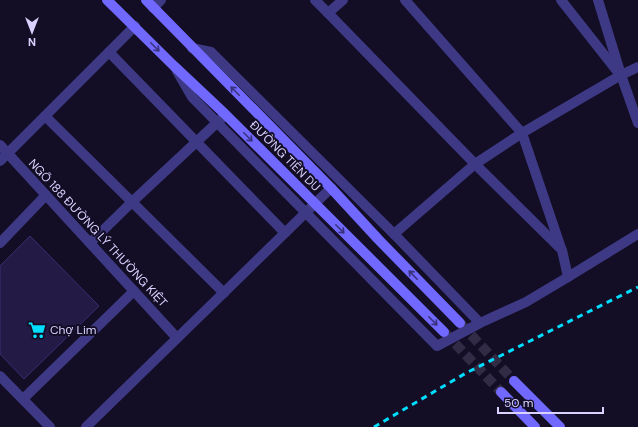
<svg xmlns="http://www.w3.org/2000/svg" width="638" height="427" font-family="'DM Sans',sans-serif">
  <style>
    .building { fill: #241a46; stroke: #3c2c72 }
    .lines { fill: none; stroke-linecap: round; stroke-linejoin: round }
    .secondary-tunnel { stroke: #312b46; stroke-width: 10; stroke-dasharray: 10 5; stroke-linecap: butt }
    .street { stroke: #3e3984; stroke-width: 10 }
    .secondary { stroke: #7169ff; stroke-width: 10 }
    .rail { stroke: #00ddfd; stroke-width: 3; stroke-dasharray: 6 5; stroke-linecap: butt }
    .oneway { stroke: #39327c }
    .labels { text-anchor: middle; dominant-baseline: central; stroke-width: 4; stroke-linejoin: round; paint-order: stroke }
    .street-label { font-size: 12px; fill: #d9d2ff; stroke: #130e25 }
    .poi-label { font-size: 12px; fill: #d9d2ff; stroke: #130e25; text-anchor: start }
  </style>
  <rect width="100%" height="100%" fill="#130e25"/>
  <polygon class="building" points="30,236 99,306 24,379 0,354 0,266"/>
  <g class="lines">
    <g class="secondary-tunnel">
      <polyline points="461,324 514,381"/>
      <polyline points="445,333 501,392"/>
    </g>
    <g class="street">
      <polyline points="315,0 328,13 343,0"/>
      <polyline points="405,0 522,133 561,248"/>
      <polyline points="561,0 617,71"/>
      <polyline points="598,0 621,75 638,123"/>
      <polyline points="153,8 161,0"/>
      <polyline points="328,13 475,164 562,250 568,277"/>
      <polyline points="192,48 211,52 394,234 480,323"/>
      <polyline points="109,52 285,233"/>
      <polyline points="177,71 192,97 437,346 480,323 526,302 568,277 638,234"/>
      <polyline points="45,116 224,293"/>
      <polyline points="0,145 177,338"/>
      <polyline points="0,161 135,26"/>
      <polyline points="394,234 475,164 522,133 621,75 638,67"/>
      <polyline points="0,243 46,195"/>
      <polyline points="90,243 132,202 222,118"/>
      <polyline points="0,376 50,427"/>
      <polyline points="23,399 134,291"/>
      <polyline points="86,427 331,188"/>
    </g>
    <g class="secondary">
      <polyline points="107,0 174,66 225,114 444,332"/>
      <polyline points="146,0 331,188 378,239 460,323"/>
      <polyline points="514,381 560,427"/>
      <polyline points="501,392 535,427"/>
    </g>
    <polyline class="rail" points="374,427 466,373 638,287"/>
  </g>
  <defs><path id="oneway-shaft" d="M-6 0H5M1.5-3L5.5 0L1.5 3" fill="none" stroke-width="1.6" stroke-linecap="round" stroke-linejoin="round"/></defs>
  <g class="oneway">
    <use href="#oneway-shaft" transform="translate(155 47) rotate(45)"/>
    <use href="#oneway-shaft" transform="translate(235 91) rotate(-135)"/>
    <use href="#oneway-shaft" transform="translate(248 137) rotate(45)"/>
    <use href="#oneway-shaft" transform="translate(340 229) rotate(45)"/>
    <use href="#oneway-shaft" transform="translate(413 275) rotate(-134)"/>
    <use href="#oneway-shaft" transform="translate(433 321) rotate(45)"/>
  </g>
  <defs>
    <g id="supermarket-bare" transform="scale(1.38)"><path d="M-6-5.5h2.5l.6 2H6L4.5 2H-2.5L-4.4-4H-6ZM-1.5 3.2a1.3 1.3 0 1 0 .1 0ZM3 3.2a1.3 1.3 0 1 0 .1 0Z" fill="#00ddfd" stroke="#130e25" stroke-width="2.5" paint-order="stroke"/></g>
  </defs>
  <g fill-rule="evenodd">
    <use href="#supermarket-bare" x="37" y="330"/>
  </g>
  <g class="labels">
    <g class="street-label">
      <text transform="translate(285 156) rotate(45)">ĐƯỜNG TIÊN DU</text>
      <text transform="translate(98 233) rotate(47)">NGÕ 188 ĐƯỜNG LÝ THƯỜNG KIỆT</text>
    </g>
    <g class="poi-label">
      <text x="50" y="330">Chợ Lim</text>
    </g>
  </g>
  <g transform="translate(32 32) rotate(180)" stroke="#130e25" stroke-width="3" paint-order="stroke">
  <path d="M0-3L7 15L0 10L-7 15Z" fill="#d9d2ff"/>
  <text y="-6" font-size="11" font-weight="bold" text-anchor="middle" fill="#d9d2ff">N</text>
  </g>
  <path d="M498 407v6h105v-6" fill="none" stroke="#d9d2ff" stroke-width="2"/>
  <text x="504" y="407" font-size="12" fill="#d9d2ff" stroke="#130e25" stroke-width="3" paint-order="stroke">50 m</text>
</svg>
